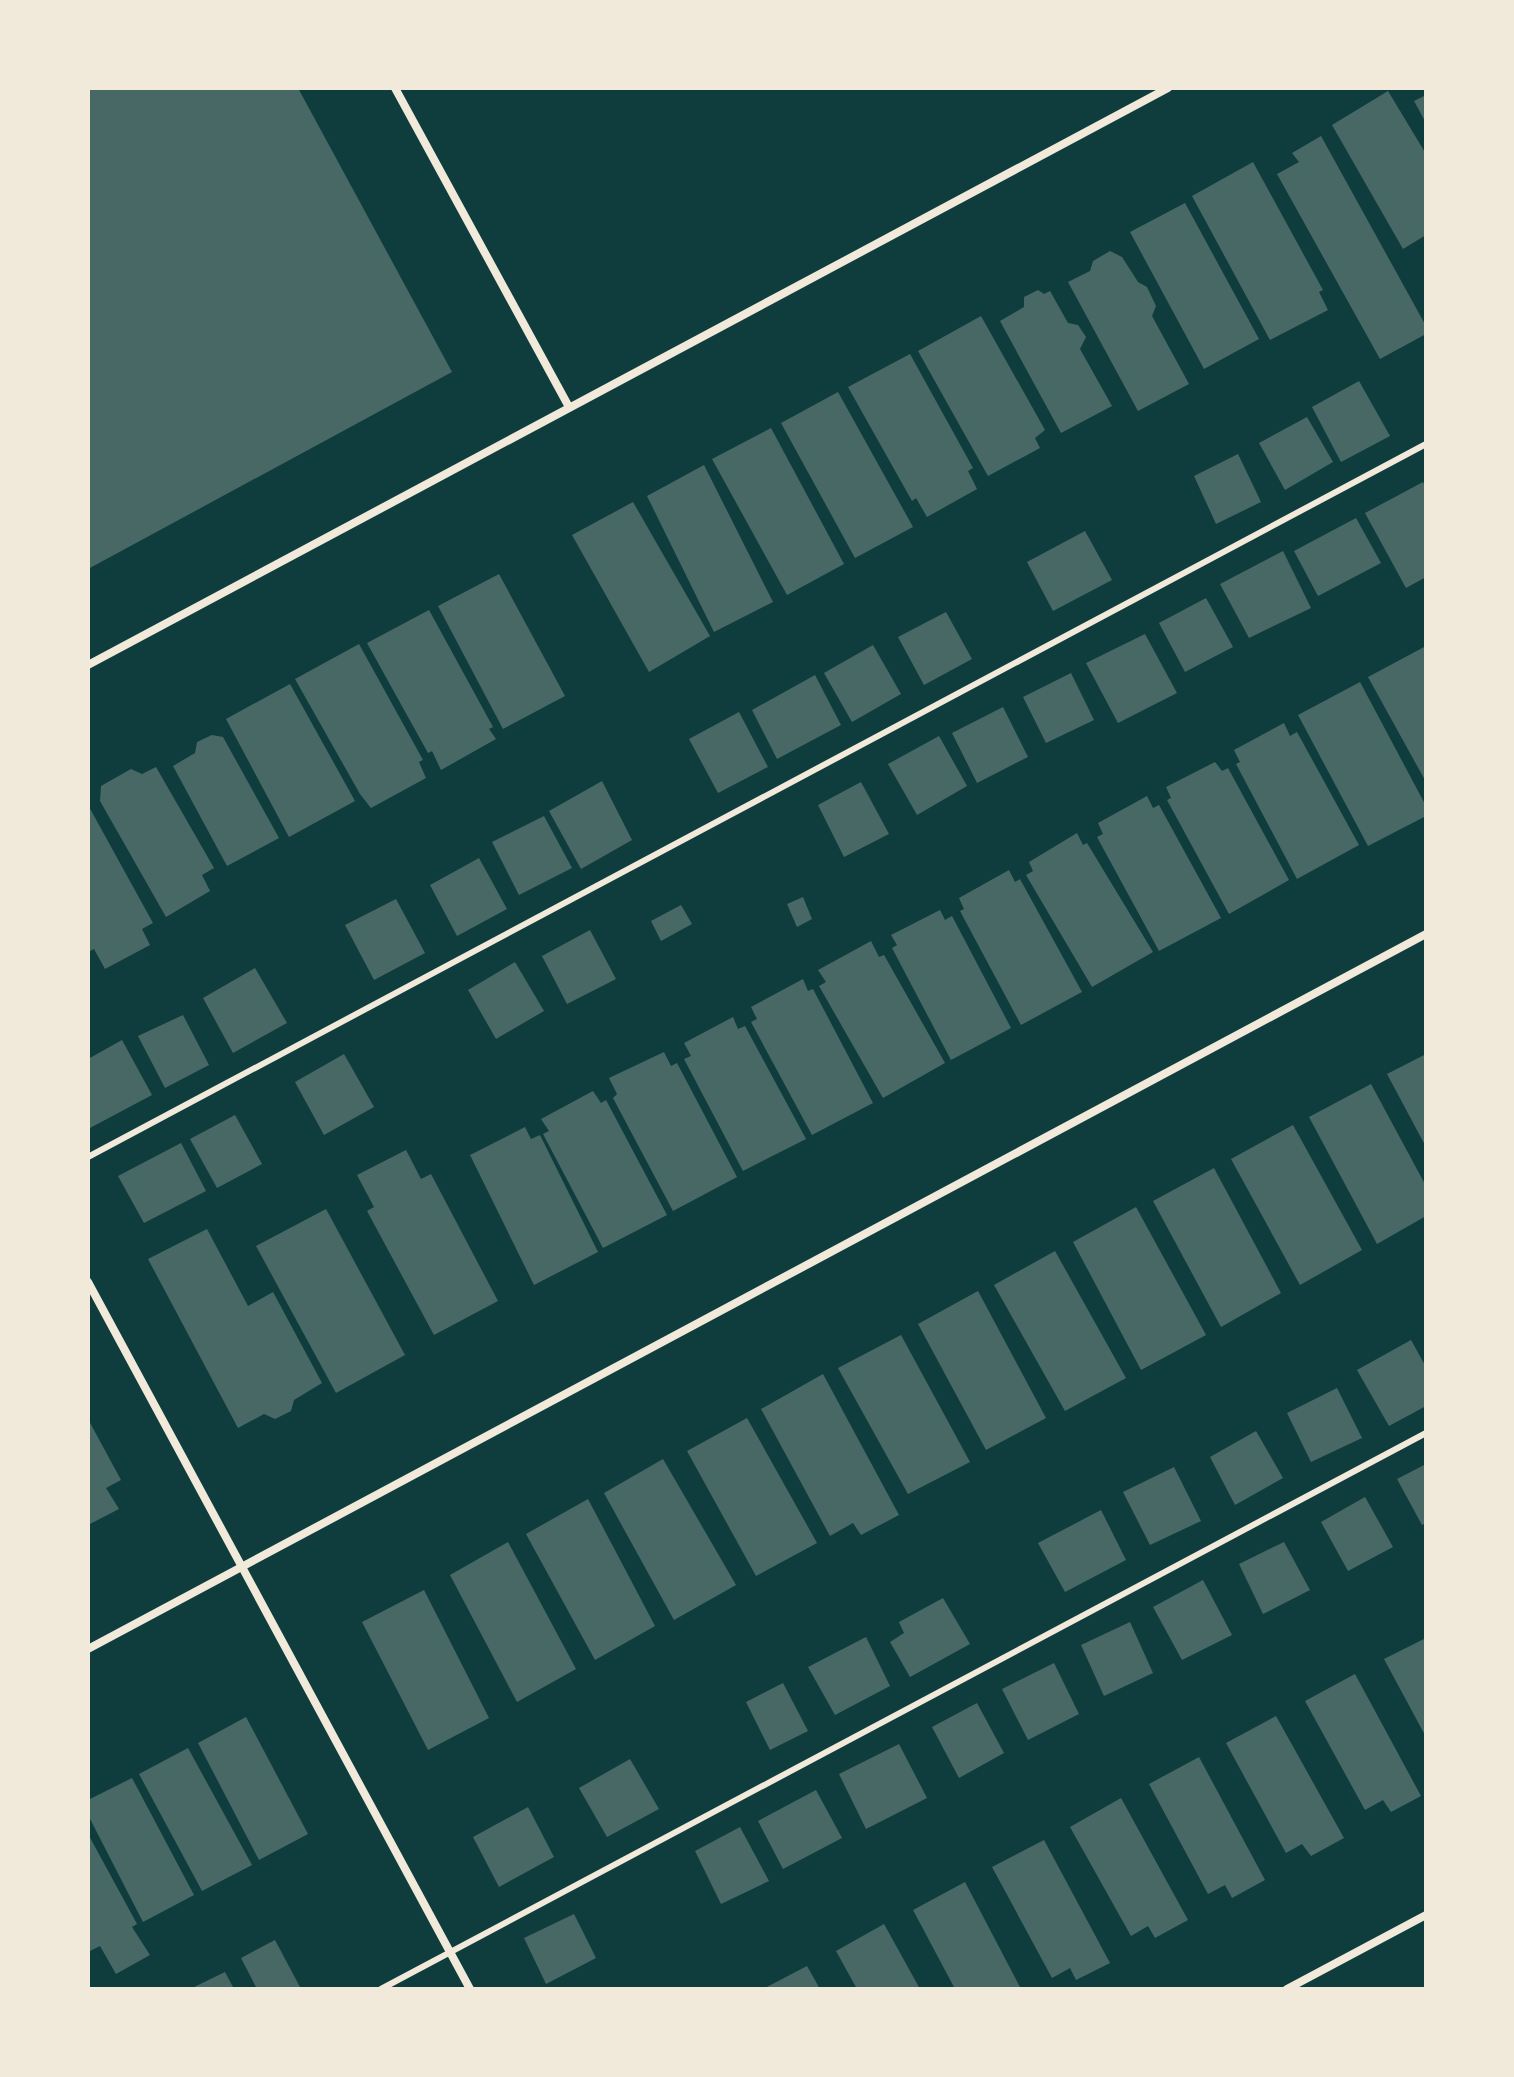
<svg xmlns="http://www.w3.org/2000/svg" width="1514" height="2077" font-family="'Nunito Sans',sans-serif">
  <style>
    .building { fill: #486865 }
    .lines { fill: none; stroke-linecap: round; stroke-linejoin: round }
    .service { stroke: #f1e9da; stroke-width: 6 }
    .minor { stroke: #f1e9da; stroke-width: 8 }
  </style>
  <rect width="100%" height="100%" fill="#0f3d3e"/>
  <g class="building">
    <polygon points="88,88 298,88 452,372 88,569"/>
    <polygon points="1388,91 1426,154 1426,235 1403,249 1332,125"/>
    <polygon points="1426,95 1426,123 1414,101"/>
    <polygon points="1321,136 1426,326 1426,334 1380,359 1277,174 1299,162 1292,153"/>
    <polygon points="1253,162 1323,290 1319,292 1328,310 1270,340 1192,196"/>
    <polygon points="1185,203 1259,339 1204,369 1130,232"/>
    <polygon points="1110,251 1122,257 1138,282 1147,287 1156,306 1152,316 1189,384 1138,411 1068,282 1090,271 1093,261"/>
    <polygon points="1038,290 1044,294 1050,291 1068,323 1078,325 1086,337 1080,349 1112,406 1061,433 1000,321 1024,307 1024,297"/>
    <polygon points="981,316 1045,430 1035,438 1040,448 988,476 918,351"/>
    <polygon points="910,354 973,468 968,471 977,489 927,517 916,498 912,501 848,387"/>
    <polygon points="1359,381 1390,436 1341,462 1312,407"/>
    <polygon points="838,392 913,527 855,558 781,423"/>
    <polygon points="1307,417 1333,462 1285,490 1259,443"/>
    <polygon points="771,428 844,564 787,595 712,459"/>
    <polygon points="1238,454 1261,502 1216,524 1194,476"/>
    <polygon points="704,465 773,602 714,632 647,496"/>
    <polygon points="1423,482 1426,488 1426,577 1406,588 1365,513"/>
    <polygon points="633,502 710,636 649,672 572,535"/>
    <polygon points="1356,518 1381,563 1318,596 1294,551"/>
    <polygon points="1085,531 1112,580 1053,611 1027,562"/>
    <polygon points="1283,551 1311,608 1249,638 1220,584"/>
    <polygon points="499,574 565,696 503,729 438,606"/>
    <polygon points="1206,598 1233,647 1185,672 1159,623"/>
    <polygon points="429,610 493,727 489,729 496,739 441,770 432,751 428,753 367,643"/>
    <polygon points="946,612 972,659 924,685 898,637"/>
    <polygon points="1145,634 1177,693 1118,723 1086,663"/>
    <polygon points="359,644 423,760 419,762 426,778 371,808 360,794 295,679"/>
    <polygon points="873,645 901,694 852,722 824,673"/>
    <polygon points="1426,646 1426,782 1368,677"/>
    <polygon points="1071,673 1094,720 1046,743 1023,697"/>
    <polygon points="815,675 841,725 777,759 752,710"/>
    <polygon points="1360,682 1426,806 1426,816 1368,846 1298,715"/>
    <polygon points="290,684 355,801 289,837 226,719"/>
    <polygon points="1003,707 1028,757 977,783 952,733"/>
    <polygon points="739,712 768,767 718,793 689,739"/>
    <polygon points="1284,723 1290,736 1297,732 1359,845 1297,879 1236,764 1240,762 1234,750"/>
    <polygon points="212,735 223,737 279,838 227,866 173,766 195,753 197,742"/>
    <polygon points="939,736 967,786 917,815 888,764"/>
    <polygon points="1215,762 1222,771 1228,768 1289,880 1229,914 1167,800 1171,798 1166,787"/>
    <polygon points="156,767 214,868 202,875 210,891 166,917 100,801 101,786 131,769 142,774"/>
    <polygon points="602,781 632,840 581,869 549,811"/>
    <polygon points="861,782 889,834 844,857 818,805"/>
    <polygon points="1147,796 1153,808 1159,805 1221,918 1159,951 1097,837 1103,834 1098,823"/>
    <polygon points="88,805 153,923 142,929 150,945 105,969 94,949 88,952"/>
    <polygon points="544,816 572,868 519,895 492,842"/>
    <polygon points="1077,833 1083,845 1087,843 1153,952 1092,987 1026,875 1033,871 1029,862"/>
    <polygon points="479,858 507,909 457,936 430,885"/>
    <polygon points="1009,870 1015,882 1020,879 1082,992 1021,1025 960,911 964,909 959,898"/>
    <polygon points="803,897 812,919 797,927 787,904"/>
    <polygon points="396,899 425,953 374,980 345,925"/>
    <polygon points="681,905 692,924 661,941 651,921"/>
    <polygon points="940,910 945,920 952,916 1011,1028 951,1060 892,948 897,945 891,935"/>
    <polygon points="590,930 616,979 567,1004 542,956"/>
    <polygon points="871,941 879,957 884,955 945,1063 883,1098 819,986 826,982 818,970"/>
    <polygon points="515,962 544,1011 496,1039 468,990"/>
    <polygon points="255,968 287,1023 233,1053 203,998"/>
    <polygon points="803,979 808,991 813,989 873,1103 812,1135 751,1022 757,1019 751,1007"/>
    <polygon points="183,1015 209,1065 165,1088 138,1036"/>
    <polygon points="733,1017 738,1029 745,1026 806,1139 743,1171 684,1059 691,1056 684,1043"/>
    <polygon points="122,1040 152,1095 88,1129 88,1059"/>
    <polygon points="664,1052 671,1066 677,1063 737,1177 673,1211 613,1098 617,1094 609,1078"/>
    <polygon points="344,1054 374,1107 324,1135 295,1082"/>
    <polygon points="1426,1054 1426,1147 1387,1074"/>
    <polygon points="1371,1084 1426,1186 1426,1216 1377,1244 1309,1117"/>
    <polygon points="593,1091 601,1103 606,1100 667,1215 603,1248 543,1134 549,1131 541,1119"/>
    <polygon points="235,1115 262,1164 217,1188 190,1139"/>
    <polygon points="1293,1125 1362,1250 1300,1285 1231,1159"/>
    <polygon points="525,1127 531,1139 540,1135 598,1252 534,1285 470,1155"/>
    <polygon points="181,1143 206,1191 144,1223 118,1176"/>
    <polygon points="406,1150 421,1179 431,1174 498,1301 434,1335 367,1211 374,1207 357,1175"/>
    <polygon points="1214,1168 1281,1293 1221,1327 1153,1201"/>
    <polygon points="1136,1207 1206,1335 1141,1370 1073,1242"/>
    <polygon points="326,1209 405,1355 336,1393 256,1246"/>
    <polygon points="207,1229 248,1306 273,1292 322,1383 294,1400 291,1411 275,1419 264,1414 238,1428 148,1259"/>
    <polygon points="1055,1251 1126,1378 1065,1411 994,1285"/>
    <polygon points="978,1291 1046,1418 986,1450 918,1324"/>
    <polygon points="901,1335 970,1462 908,1494 838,1368"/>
    <polygon points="1411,1340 1426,1367 1426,1406 1389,1426 1357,1370"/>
    <polygon points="823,1374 899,1515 861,1535 853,1523 830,1536 761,1409"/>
    <polygon points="1337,1388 1362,1438 1311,1462 1287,1413"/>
    <polygon points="747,1418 817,1543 756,1576 687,1451"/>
    <polygon points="88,1419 121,1480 106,1488 119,1509 88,1525"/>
    <polygon points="1256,1431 1283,1478 1235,1505 1210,1457"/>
    <polygon points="663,1459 736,1585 674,1620 604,1493"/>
    <polygon points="1426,1464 1426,1523 1422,1525 1397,1479"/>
    <polygon points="1174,1467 1201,1521 1150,1545 1123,1492"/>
    <polygon points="1365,1497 1393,1547 1348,1571 1321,1522"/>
    <polygon points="588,1499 655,1626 595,1660 526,1534"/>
    <polygon points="1101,1510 1126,1560 1065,1592 1038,1543"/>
    <polygon points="508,1542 576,1669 517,1702 450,1575"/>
    <polygon points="1284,1542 1310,1590 1263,1614 1239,1564"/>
    <polygon points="1203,1580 1232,1635 1182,1660 1153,1607"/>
    <polygon points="424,1590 489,1718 428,1750 362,1622"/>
    <polygon points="943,1598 970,1644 910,1677 890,1642 904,1633 899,1622"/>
    <polygon points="1130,1622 1153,1673 1104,1696 1081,1645"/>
    <polygon points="866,1637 890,1686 835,1715 808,1667"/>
    <polygon points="1426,1638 1426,1737 1384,1659"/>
    <polygon points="1054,1663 1079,1714 1028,1740 1002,1689"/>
    <polygon points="1355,1674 1421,1796 1391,1812 1383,1800 1365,1810 1305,1701"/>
    <polygon points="783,1683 808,1731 770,1750 746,1702"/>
    <polygon points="977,1703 1004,1753 959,1778 932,1727"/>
    <polygon points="1276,1716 1344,1838 1311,1856 1302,1844 1286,1853 1226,1743"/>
    <polygon points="246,1717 308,1834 259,1860 198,1743"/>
    <polygon points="899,1744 927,1798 866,1829 839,1774"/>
    <polygon points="188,1748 252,1865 202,1891 139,1774"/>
    <polygon points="1199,1757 1265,1880 1232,1898 1225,1885 1208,1894 1149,1784"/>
    <polygon points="630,1759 659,1809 607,1837 579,1788"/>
    <polygon points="132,1778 194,1895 143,1922 88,1815 88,1800"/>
    <polygon points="816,1790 842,1838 783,1869 758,1821"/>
    <polygon points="1121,1798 1188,1920 1155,1938 1148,1926 1131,1936 1070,1827"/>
    <polygon points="528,1807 554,1857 499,1887 473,1837"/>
    <polygon points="740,1827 769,1881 721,1904 695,1851"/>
    <polygon points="88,1834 137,1924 132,1927 150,1955 116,1974 100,1946 88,1952"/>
    <polygon points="1044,1840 1110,1963 1076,1980 1070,1968 1052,1978 992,1867"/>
    <polygon points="965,1882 1021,1989 955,1989 913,1910"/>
    <polygon points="574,1914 596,1958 546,1984 524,1938"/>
    <polygon points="884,1924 920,1989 857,1989 836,1951"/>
    <polygon points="275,1940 301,1989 257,1989 241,1958"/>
    <polygon points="807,1966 820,1989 763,1989"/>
    <polygon points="225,1972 234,1989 190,1989"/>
  </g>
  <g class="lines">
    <g class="service">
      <polyline points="88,1157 1426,444"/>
      <polyline points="381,1989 1426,1433"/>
    </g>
    <g class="minor">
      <polyline points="395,88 569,407"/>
      <polyline points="88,665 1168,88"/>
      <polyline points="88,1282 470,1989"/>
      <polyline points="88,1649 1426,934"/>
      <polyline points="1287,1989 1426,1915"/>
    </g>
  </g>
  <rect width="1514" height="2077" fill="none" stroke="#f1e9da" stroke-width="180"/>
</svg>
